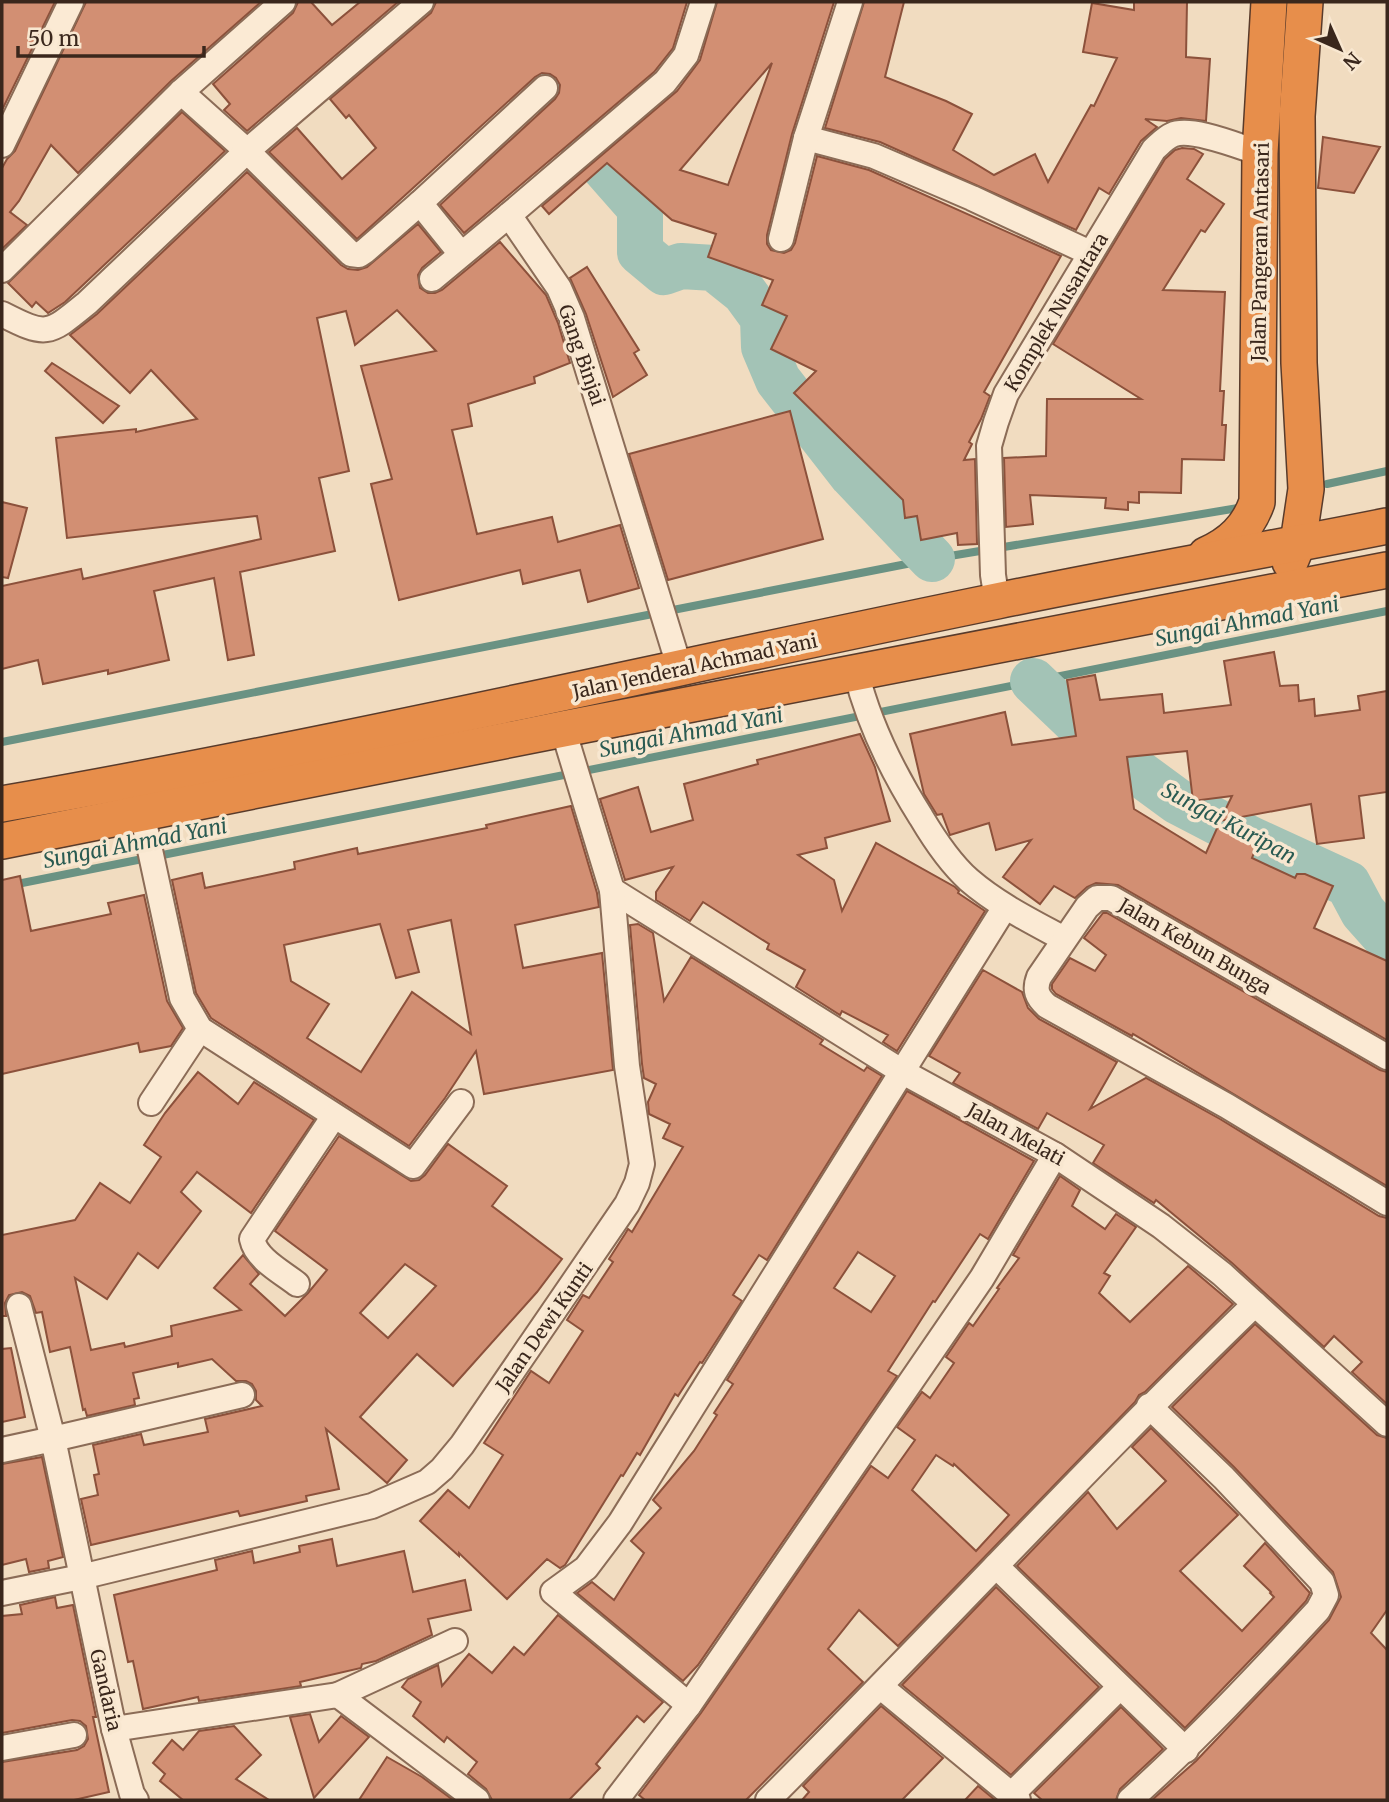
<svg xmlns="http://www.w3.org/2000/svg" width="1389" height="1802" font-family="Merriweather,serif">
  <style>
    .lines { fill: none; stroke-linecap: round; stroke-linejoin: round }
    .stream { stroke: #6a9283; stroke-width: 8 }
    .river { stroke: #a3c3b6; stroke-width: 46 }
    .building { fill: #d28f73; stroke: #8c513b; stroke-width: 2; fill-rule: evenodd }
    .minor-casing { stroke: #8b6c57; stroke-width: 28 }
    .highway-casing { stroke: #593b2b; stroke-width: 38 }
    .minor { stroke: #fbead4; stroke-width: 24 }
    .highway { stroke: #e78e4b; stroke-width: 35 }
    .labels { text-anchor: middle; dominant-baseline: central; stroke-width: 7; stroke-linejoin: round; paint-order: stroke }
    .street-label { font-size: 19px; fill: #3a271c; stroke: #f8e7d0 }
    .water-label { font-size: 21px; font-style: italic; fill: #2a5b52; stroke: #f8e7d0 }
  </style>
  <rect width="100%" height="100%" fill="#f1dcc0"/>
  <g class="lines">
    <g class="stream">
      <polyline points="1327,484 1387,471"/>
      <polyline points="2,742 932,559 1244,507"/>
      <polyline points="2,887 1387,611"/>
    </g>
    <g class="river">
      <polyline points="534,21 563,114 581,141 640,208 640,252 664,272 681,266 714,268 744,292 763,318 764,347 778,380 852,475 932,559"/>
      <polyline points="1033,681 1098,743 1177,801 1250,839 1348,884 1363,912 1387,939"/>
    </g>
  </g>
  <g class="building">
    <polygon points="2,2 55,2 2,110"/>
    <polygon points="86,2 261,2 171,81 78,173 51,145 19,201 10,212 27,225 2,249 2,168 7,159 15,151"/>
    <polygon points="298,2 311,2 332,25 360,2 398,2 247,131 224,110 230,104 213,84 293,13"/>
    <polygon points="436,2 687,2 673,48 654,72 464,233 440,205 555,99 559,93 560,85 556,78 550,74 542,73 535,77 357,239 269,152 297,128 342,179 376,148 349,115 346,118 330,99 431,13"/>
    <path d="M717 2H834L792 134 767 235V244L771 250 784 253 791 250 795 243 817 156 869 170 1061 256 984 392 990 396 981 419 969 442 972 444 964 460 975 459 977 544 958 545 957 533 921 540 917 516 905 518 903 500 794 393 816 371 771 349 787 316 762 305 773 280 708 257 716 234 672 220 607 163 549 214 542 206 677 91 700 60ZM772 63 728 185 680 170Z"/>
    <polygon points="864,2 904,2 885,77 946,101 972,114 953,150 994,175 1035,154 1048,182 1091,105 1094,106 1117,58 1083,52 1092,3 1134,10 1134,2 1187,2 1186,57 1210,59 1206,121 1181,118 1167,121 1145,119 1157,127 1141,141 1109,194 1099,188 1076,230 880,142 825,128"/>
    <polygon points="182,112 225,151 65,302 48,313 36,302 32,307 8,283"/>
    <polygon points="1323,137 1380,147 1354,193 1318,188"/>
    <polygon points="1182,148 1194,149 1203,154 1187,179 1224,204 1205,232 1201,230 1163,290 1225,292 1220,391 1224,391 1222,425 1226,425 1224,460 1182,459 1181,493 1139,492 1139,503 1128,502 1128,510 1105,508 1106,498 1030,495 1033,524 1006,527 1004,458 1046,456 1047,399 1141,399 1053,344 1165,159 1175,150"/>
    <polygon points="247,172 341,265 348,269 358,270 367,267 418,224 441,252 422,268 418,275 420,288 428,293 435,293 442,290 500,242 546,295 558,323 570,363 534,377 535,383 468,404 472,426 452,430 477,534 552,517 558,542 620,525 639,588 588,602 580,570 523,584 520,570 399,600 371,484 392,479 361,366 436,351 397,310 355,345 346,311 317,318 349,471 319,478 335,551 240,572 254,655 228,660 214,578 154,591 169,660 108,674 108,670 43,684 38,660 2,669 2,586 81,569 83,579 261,539 257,516 67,538 56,438 136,429 136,432 197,419 151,370 130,393 70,335 97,314"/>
    <polygon points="587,267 639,350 634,353 647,375 613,397 586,314 570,278"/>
    <polygon points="52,363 119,406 103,423 45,371"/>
    <polygon points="790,411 823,539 668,580 629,454"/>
    <polygon points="2,502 27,508 8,578 2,577"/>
    <polygon points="1274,652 1280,686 1298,685 1299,701 1314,699 1315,716 1360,710 1358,696 1387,691 1387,792 1359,796 1364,838 1317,844 1311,804 1220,821 1232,796 1193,801 1187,751 1127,757 1134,809 1206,853 1218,826 1271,850 1254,853 1252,858 1295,878 1297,874 1305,874 1333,886 1314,928 1387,961 1387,1040 1118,885 1096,883 1087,887 1075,898 1054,886 1040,904 1003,877 1031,840 996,850 989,823 950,835 942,814 937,815 924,794 910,734 1005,712 1012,745 1076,736 1067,680 1095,675 1100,700 1162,694 1164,713 1231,705 1224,661"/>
    <polygon points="860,734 875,767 890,821 825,838 827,848 798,855 834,880 842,911 876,843 955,887 959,891 958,893 985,911 897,1051 883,1042 888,1035 842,1011 840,1015 796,987 805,970 767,949 769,944 703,902 690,921 656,900 656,892 673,867 625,880 600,799 638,787 651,832 693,820 684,784 758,764 757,760"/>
    <path d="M571 806 597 893 599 907 515 925 523 968 602 953 613 1070 484 1094 476 1051 445 1098 409 1146 211 1018 196 993 172 880 202 873 205 888 295 869 294 862 357 848 358 854 487 828 486 825ZM451 920 471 1034 412 992 361 1072 307 1038 329 1004 291 981 284 945 380 924 396 978 419 972 408 930Z"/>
    <polygon points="20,876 31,931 111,914 108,903 144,895 167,1001 183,1028 171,1046 140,1052 138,1043 2,1074 2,880"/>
    <polygon points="1103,913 1107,913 1380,1070 1387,1072 1387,1186 1133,1034 1132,1036 1056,994 1052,989 1052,984 1070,958 1095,971 1106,955 1084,938"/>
    <polygon points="638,924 653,933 664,1001 691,957 823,1040 820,1044 864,1071 867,1067 882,1076 767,1260 759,1255 733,1295 742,1301 702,1363 700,1362 678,1396 675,1394 640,1455 637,1453 623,1476 621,1475 565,1565 560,1568 547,1559 507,1599 459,1553 459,1556 420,1521 448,1490 469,1508 503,1455 484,1443 531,1371 549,1383 583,1331 567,1320 583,1295 589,1298 613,1262 609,1259 625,1234 628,1229 632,1232 683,1147 663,1138 670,1124 649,1114 648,1102 656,1084 644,1078 642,1064 630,925"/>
    <polygon points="983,970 1022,992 1028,1008 1039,1019 1117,1062 1090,1109 1146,1078 1220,1119 1379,1216 1387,1218 1387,1404 1352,1372 1362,1362 1334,1336 1324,1347 1232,1263 1156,1200 1154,1203 1093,1163 1104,1145 1047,1113 1038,1129 953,1083 960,1073 929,1056"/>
    <path d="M198 1072 238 1104 254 1082 314 1120 251 1213 197 1172 181 1192 201 1211 158 1268 138 1253 107 1299 75 1278 91 1350 124 1343 125 1347 172 1336 171 1326 241 1310 214 1288 243 1255 259 1274 250 1284 285 1316 308 1293 327 1270 275 1231 339 1136 411 1181 419 1180 425 1175 448 1144 507 1186 492 1206 562 1259 537 1292 453 1386 417 1354 360 1417 407 1460 387 1483 326 1429 339 1489 306 1496 307 1501 240 1516 238 1511 91 1545 81 1499 98 1495 94 1475 99 1474 93 1445 141 1434 144 1445 208 1432 205 1419 262 1406 256 1400V1391L252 1384 246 1381H236L212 1359 178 1367V1363L133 1373 139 1398 134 1399 135 1405 87 1416 85 1409 83 1410 70 1347 50 1352 42 1312 36 1313 30 1296 22 1292 9 1295 5 1303 6 1316H2V1235L75 1220 100 1183 130 1203 161 1157 144 1145 165 1113ZM405 1264 436 1286 388 1338 360 1313Z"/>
    <path d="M907 1091 1034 1161 988 1239 980 1234 935 1302 933 1301 910 1337 888 1371 897 1376 698 1665 683 1681 577 1593 592 1582 614 1600 644 1553 631 1541 661 1508 653 1500 694 1451 717 1415 714 1413 733 1384 727 1380ZM858 1252 895 1276 871 1312 834 1288Z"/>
    <path d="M1060 1176 1080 1190 1072 1206 1105 1229 1116 1214 1136 1227 1104 1273 1110 1276 1099 1293 1130 1322 1188 1266 1233 1304 1145 1392 1139 1395 1135 1402 898 1646 859 1610 828 1649 863 1682 746 1800H645L639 1795 701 1713 871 1466 888 1478 915 1440 897 1427 922 1392 930 1398 954 1363 946 1357 969 1323 973 1326 999 1289 997 1288 1019 1258 1013 1255ZM936 1455 953 1466 954 1464 1009 1515 976 1551 912 1490Z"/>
    <polygon points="1255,1324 1377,1435 1387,1438 1387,1610 1371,1633 1387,1650 1387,1800 1152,1800 1196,1761 1306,1645 1329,1620 1341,1597 1333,1572 1234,1467 1172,1407"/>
    <polygon points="11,1348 25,1417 2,1422 2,1349"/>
    <polygon points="1151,1428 1238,1515 1180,1571 1242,1631 1274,1597 1270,1593 1271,1592 1244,1566 1265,1543 1310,1593 1306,1601 1284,1625 1185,1728 1017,1566 1088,1492 1117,1529 1166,1481 1132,1447"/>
    <polygon points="42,1457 63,1557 48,1561 49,1568 29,1572 26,1559 2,1565 2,1464"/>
    <polygon points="332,1539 337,1566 404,1551 413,1592 465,1580 471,1610 428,1619 432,1635 376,1661 362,1664 361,1668 300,1682 301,1686 199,1701 198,1697 143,1709 133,1661 128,1662 114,1595 217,1570 215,1560 252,1551 254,1563 300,1552 299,1546"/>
    <polygon points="996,1587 1099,1687 1011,1775 902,1685"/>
    <polygon points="55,1597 57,1608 73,1605 96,1717 93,1717 109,1792 74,1800 2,1800 2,1762 77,1750 84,1746 88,1739 86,1726 80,1721 72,1720 2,1733 2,1616 22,1614 20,1605"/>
    <polygon points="558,1615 663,1702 644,1722 637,1716 596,1764 600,1768 569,1800 492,1800 486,1789 468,1774 477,1762 447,1737 444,1742 413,1716 421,1702 402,1687 408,1679 438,1665 442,1686 469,1654 492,1673 514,1647 524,1655"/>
    <polygon points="881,1706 943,1758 902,1800 802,1800 809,1792 803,1786"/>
    <polygon points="1121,1707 1163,1749 1120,1789 1116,1800 1042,1800 1034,1793"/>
    <polygon points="310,1714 319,1742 341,1716 369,1737 314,1798 290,1717"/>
    <polygon points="234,1726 261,1755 236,1779 269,1800 183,1800 160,1781 165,1774 153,1763 172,1740 183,1750 199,1731"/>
    <polygon points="387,1757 422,1777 453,1800 359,1800"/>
    <polygon points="978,1786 995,1800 965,1800"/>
  </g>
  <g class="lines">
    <g class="minor-casing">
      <g id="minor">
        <polyline points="181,92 247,151 351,254 359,255 365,251 420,203"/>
        <polyline points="806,138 874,156 972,198 1090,253"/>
        <polyline points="2,145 71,2"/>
        <polyline points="781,239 806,138 850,2"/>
        <polyline points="461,254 420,203 545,88"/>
        <polyline points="2,270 181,92 283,2"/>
        <polyline points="432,279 509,215"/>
        <path d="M2 314C47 337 48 335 87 303L247 151 421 2"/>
        <path d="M997 601 993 575 989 446 996 422 1006 394 1154 149C1159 145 1165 138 1172 135 1191 126 1240 147 1260 153"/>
        <polyline points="680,669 572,318 559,288 509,215 665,82 686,55 703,2"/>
        <path d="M856 672C869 725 892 771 921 817 934 839 950 863 969 880 998 905 1031 921 1064 939"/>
        <polyline points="142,813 182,998 200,1029 413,1166 461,1102"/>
        <polyline points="612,890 901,1071 1055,1155 1161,1226 1222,1274 1387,1424"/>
        <path d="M1387 1057 1111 898H1097L1087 907 1039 977C1034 990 1037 997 1047 1006L1227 1106 1387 1203"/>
        <polyline points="151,1103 200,1029"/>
        <path d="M297 1284C282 1272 256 1259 252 1239L334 1116"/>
        <polyline points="19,1306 53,1439 242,1395"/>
        <polyline points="2,1450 53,1439 114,1729 132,1794 136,1800"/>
        <polyline points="996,1566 1186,1750"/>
        <polyline points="2,1593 81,1577 372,1506 427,1482 442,1469 462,1445 627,1204 637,1183 642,1164 627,1066 612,890 563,729"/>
        <polyline points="881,1687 1018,1800"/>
        <polyline points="338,1695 455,1641"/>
        <polyline points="689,1705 553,1592 586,1568 620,1523 1005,907"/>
        <polyline points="114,1729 338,1695 477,1800"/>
        <polyline points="2,1748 74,1735"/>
        <polyline points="1011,1795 1120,1687"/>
        <polyline points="616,1800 689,1705 982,1278 1055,1155"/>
        <path d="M768 1800C932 1636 1088 1465 1255 1304"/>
        <path d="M1130 1800C1197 1740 1257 1676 1318 1610L1326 1595 1322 1582 1224 1478 1149 1406"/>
      </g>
    </g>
    <g class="highway-casing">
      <g id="highway">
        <path d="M1206 555C1231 544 1248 528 1257 502L1260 153 1269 2"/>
        <polyline points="1290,562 1298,543 1306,489 1299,363 1297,116 1305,2"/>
        <path d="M2 804C335 746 665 669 997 601 1127 574 1257 552 1387 526"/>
        <polyline points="2,841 563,729 1387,570"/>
      </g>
    </g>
    <use href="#minor" class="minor"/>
    <use href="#highway" class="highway"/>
  </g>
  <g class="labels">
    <g class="street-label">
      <text transform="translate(1260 252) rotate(-89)">Jalan Pangeran Antasari</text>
      <text transform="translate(1056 312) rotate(-59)">Komplek Nusantara</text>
      <text transform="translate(582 355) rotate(71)">Gang Binjai</text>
      <text transform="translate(695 666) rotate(-12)">Jalan Jenderal Achmad Yani</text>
      <text transform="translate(1195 946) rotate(30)">Jalan Kebun Bunga</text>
      <text transform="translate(1016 1134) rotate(29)">Jalan Melati</text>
      <text transform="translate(544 1327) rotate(-55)">Jalan Dewi Kunti</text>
      <text transform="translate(106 1690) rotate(77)">Gandaria</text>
    </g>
    <g class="water-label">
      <text transform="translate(1247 621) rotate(-11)">Sungai Ahmad Yani</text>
      <text transform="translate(691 732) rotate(-11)">Sungai Ahmad Yani</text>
      <text transform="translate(1229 823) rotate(28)">Sungai Kuripan</text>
      <text transform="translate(135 843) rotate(-11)">Sungai Ahmad Yani</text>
    </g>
  </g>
  <rect width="1389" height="1802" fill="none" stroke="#3a271c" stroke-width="7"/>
  <g transform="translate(1340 49) rotate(135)" stroke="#f8e7d0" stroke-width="5" paint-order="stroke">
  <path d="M0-5L12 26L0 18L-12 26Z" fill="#3a271c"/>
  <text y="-10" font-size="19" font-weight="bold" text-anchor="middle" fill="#3a271c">N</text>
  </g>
  <path d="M18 46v10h186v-10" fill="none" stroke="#3a271c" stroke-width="3.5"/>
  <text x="28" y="46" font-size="21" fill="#3a271c" stroke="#f8e7d0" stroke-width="5" paint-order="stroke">50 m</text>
</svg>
